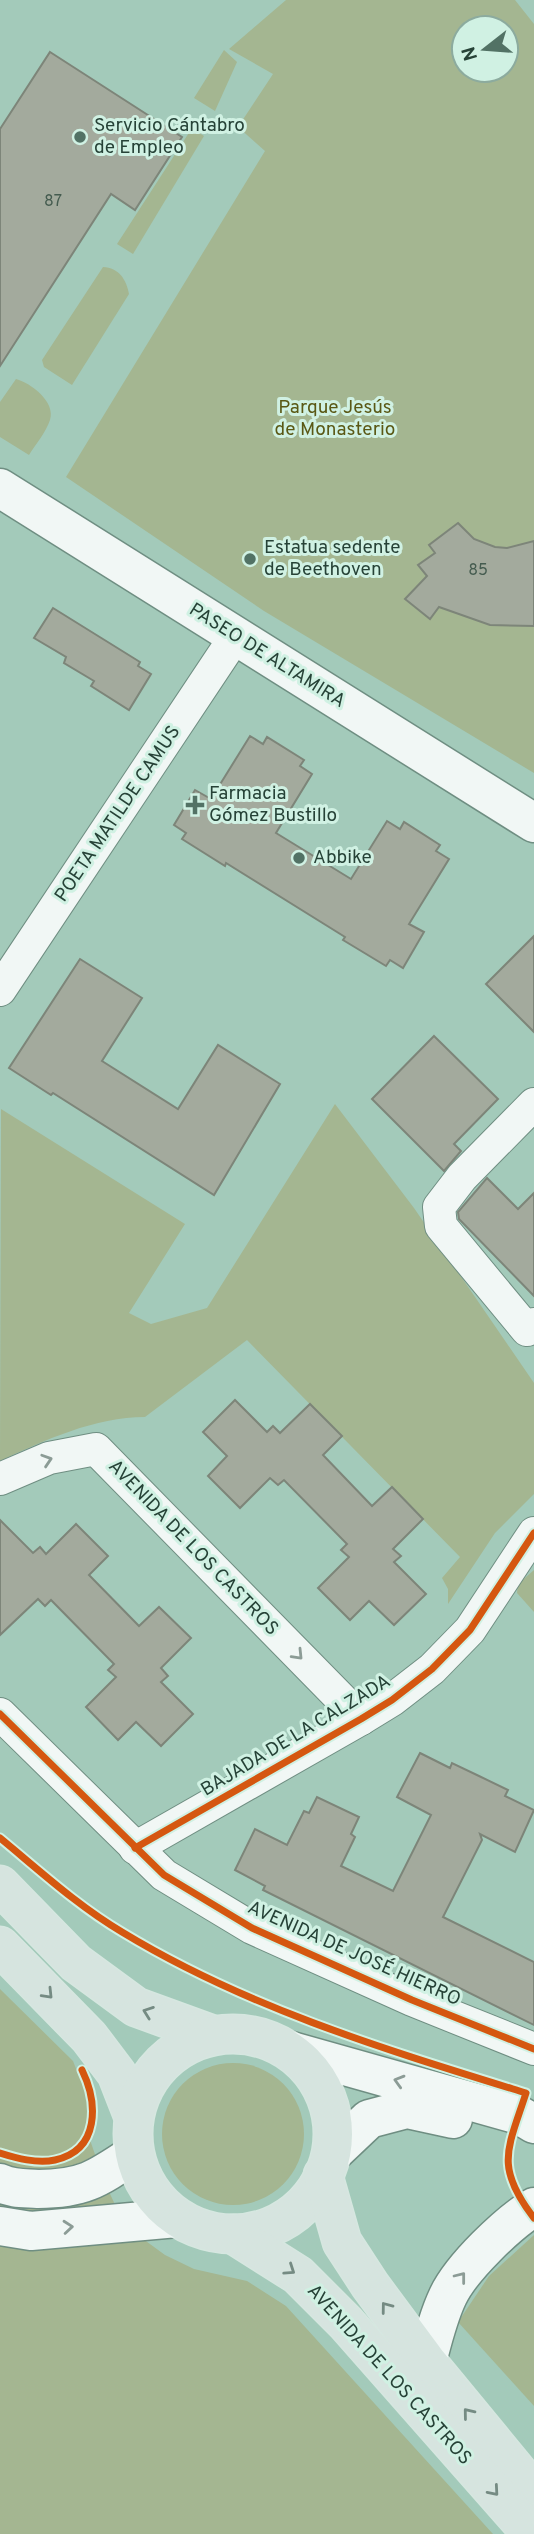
<svg xmlns="http://www.w3.org/2000/svg" width="534" height="2534" font-family="Overpass,sans-serif">
  <style>
    .green { fill: #a4b691; fill-rule: evenodd }
    .building { fill: #a3aa9d; stroke: #7d8579; stroke-width: 2 }
    .lines { fill: none; stroke-linecap: round; stroke-linejoin: round }
    .minor-casing { stroke: #6f8e82; stroke-width: 34 }
    .secondary-casing { stroke: #6f8e82; stroke-width: 41 }
    .primary-casing { stroke: #d6e7e0; stroke-width: 41 }
    .minor { stroke: #f1f7f5; stroke-width: 32 }
    .secondary { stroke: #f1f7f5; stroke-width: 38 }
    .primary { stroke: #d6e4df; stroke-width: 38 }
    .cycleway-casing { stroke: #d0f1e3; stroke-width: 11 }
    .cycleway { stroke: #d55710; stroke-width: 7 }
    .oneway { stroke: #8c9c96 }
    .oneway2 { stroke: #758b83 }
    .poi-dot { fill: #527265; stroke: #d0f1e3; stroke-width: 2.5 }
    .labels { text-anchor: middle; dominant-baseline: central; stroke-width: 6; stroke-linejoin: round; paint-order: stroke }
    .number-label { font-size: 16px; fill: #455c50 }
    .poi-label { font-size: 19px; fill: #264237; stroke: #d0f1e3; text-anchor: start }
    .park-label { font-size: 19px; fill: #5a5815; stroke: #d0f1e3 }
    .street-label { font-size: 19px; fill: #264237; stroke: #d0f1e3 }
  </style>
  <rect width="100%" height="100%" fill="#a3caba"/>
  <g class="green">
    <path d="M286 0H515L534 24V773L264 611 66 477 265 151 238 127 273 74 229 49ZM464 28H506V70H464Z"/>
    <polygon points="224,50 237,62 215,111 194,98"/>
    <polygon points="192,128 204,136 133,254 117,244"/>
    <path d="M103 267C119 268 126 279 129 294L72 385 44 367 42 360Z"/>
    <path d="M16 379C31 383 56 402 50 420 46 432 36 444 29 455L0 437V402Z"/>
    <path d="M335 1104 414 1208 534 1383V1494L495 1533 448 1604V1589L442 1578 460 1557 247 1340 145 1417C95 1417 45 1440 0 1461L1 1109 185 1224 129 1313 151 1324 207 1308Z"/>
    <polygon points="534,1570 534,1612 517,1593 518,1584"/>
    <polygon points="0,1989 73,2061 87,2096 87,2131 104,2181 118,2211 139,2236 165,2255 194,2269 247,2281 286,2306 493,2534 0,2534"/>
    <circle cx="233" cy="2134" r="71"/>
    <polygon points="534,2235 534,2406 458,2322 489,2276"/>
  </g>
  <g class="building">
    <polygon points="50,52 182,137 135,210 111,194 0,366 0,129"/>
    <polygon points="458,523 474,539 495,547 507,548 534,541 534,626 490,625 439,607 430,619 405,599 427,576 418,565 435,553 429,545"/>
    <polygon points="53,608 140,662 138,666 151,674 129,710 91,686 94,681 64,663 66,657 34,638"/>
    <polygon points="250,736 263,744 267,737 304,760 300,766 312,774 276,833 351,879 387,821 400,829 404,822 440,845 436,851 449,859 409,924 424,932 403,968 390,960 386,966 343,940 345,937 226,863 225,866 182,839 186,833 174,825 195,790 211,799"/>
    <polygon points="534,936 534,1032 486,984"/>
    <polygon points="80,959 142,998 102,1061 178,1109 218,1045 280,1084 214,1195 53,1093 51,1095 9,1068"/>
    <polygon points="434,1036 498,1099 454,1144 461,1151 444,1171 372,1099"/>
    <polygon points="487,1178 518,1209 534,1193 534,1296 459,1219 458,1212"/>
    <polygon points="235,1400 267,1432 273,1426 280,1433 310,1404 342,1436 323,1455 372,1506 392,1487 423,1519 393,1549 401,1556 394,1562 426,1594 394,1625 369,1601 350,1620 318,1588 349,1557 341,1550 347,1544 284,1480 278,1485 270,1478 240,1508 208,1476 227,1456 203,1432"/>
    <polygon points="0,1520 33,1553 40,1547 46,1554 76,1524 108,1556 89,1575 139,1626 159,1607 191,1638 161,1668 168,1676 161,1682 193,1714 161,1746 136,1722 118,1740 86,1707 116,1677 108,1670 114,1664 51,1600 45,1606 38,1599 0,1635"/>
    <polygon points="420,1753 450,1768 452,1763 479,1776 508,1790 505,1796 534,1810 515,1852 480,1834 482,1840 443,1917 534,1962 534,2025 263,1890 265,1886 235,1870 255,1829 287,1845 304,1811 309,1813 317,1797 359,1817 351,1834 355,1837 341,1866 393,1891 431,1815 397,1797"/>
  </g>
  <g class="lines">
    <g class="minor-casing">
      <g id="minor">
        <polyline points="0,990 235,637"/>
        <polyline points="534,1104 462,1177 439,1207 441,1226 527,1330 534,1324"/>
        <polyline points="0,1479 49,1458 96,1449 361,1719"/>
        <polyline points="0,1714 164,1875 252,1928 412,2000 534,2049"/>
        <polyline points="135,1848 361,1719 392,1700 432,1669 470,1630 534,1533"/>
      </g>
    </g>
    <g class="secondary-casing">
      <g id="secondary">
        <polyline points="0,488 534,823"/>
        <polyline points="288,2050 519,2115 534,2124"/>
        <polyline points="332,2154 369,2119 407,2109 453,2119"/>
        <path d="M0 2183C13 2189 24 2188 38 2189 83 2189 97 2179 134 2154"/>
        <polyline points="0,2226 31,2231 177,2218"/>
        <path d="M427 2362C433 2339 438 2317 448 2296 462 2267 507 2224 534 2207"/>
      </g>
    </g>
    <g class="primary-casing">
      <g id="primary">
        <polyline points="0,1885 76,1963 136,2007 213,2035"/>
        <polyline points="0,1946 89,2037 117,2074 133,2115"/>
        <circle cx="233" cy="2134" r="100"/>
        <polyline points="323,2175 342,2242 370,2285 427,2362 534,2492"/>
        <polyline points="233,2234 298,2275 346,2323 532,2534"/>
      </g>
    </g>
    <use href="#minor" class="minor"/>
    <use href="#secondary" class="secondary"/>
    <use href="#primary" class="primary"/>
    <g class="cycleway-casing">
      <g id="cycleway">
        <polyline points="0,1714 164,1875 252,1928 412,2000 534,2049"/>
        <path d="M0 1838C40 1871 78 1906 122 1932 247 2008 387 2050 526 2093 508 2149 494 2166 534 2218"/>
        <polyline points="135,1848 361,1719 392,1700 432,1669 470,1630 534,1533"/>
        <path d="M0 2153C16 2158 37 2164 55 2160 100 2150 98 2103 82 2070"/>
      </g>
    </g>
    <use href="#cycleway" class="cycleway"/>
  </g>
  <defs><path id="oneway-chevron" d="M-2-3.5L2.5 0L-2 3.5" fill="none" stroke-width="1.6" stroke-linecap="round" stroke-linejoin="round" transform="scale(1.75)"/></defs>
  <g class="oneway">
    <use href="#oneway-chevron" transform="translate(47 1460) rotate(-18)"/>
    <use href="#oneway-chevron" transform="translate(298 1655) rotate(46)"/>
    <use href="#oneway-chevron" transform="translate(399 2081) rotate(-164)"/>
    <use href="#oneway-chevron" transform="translate(68 2227) rotate(-5)"/>
    <use href="#oneway-chevron" transform="translate(461 2277) rotate(-52)"/>
  </g>
  <g class="oneway2">
    <use href="#oneway-chevron" transform="translate(48 1994) rotate(46)"/>
    <use href="#oneway-chevron" transform="translate(148 2012) rotate(-160)"/>
    <use href="#oneway-chevron" transform="translate(290 2270) rotate(34)"/>
    <use href="#oneway-chevron" transform="translate(386 2307) rotate(-127)"/>
    <use href="#oneway-chevron" transform="translate(468 2413) rotate(-129)"/>
    <use href="#oneway-chevron" transform="translate(494 2491) rotate(49)"/>
  </g>
  <g class="poi-dot">
    <circle cx="80" cy="137" r="7"/>
    <circle cx="250" cy="559" r="7"/>
    <path d="M191.5 794.5h7v7h7v7h-7v7h-7v-7h-7v-7h7z"/>
    <circle cx="299" cy="858" r="7"/>
  </g>
  <g class="labels">
    <g class="number-label">
      <text x="53" y="202">87</text>
      <text x="478" y="571">85</text>
    </g>
    <g class="poi-label">
      <text x="94" y="126">Servicio Cántabro<tspan x="94" dy="22">de Empleo</tspan></text>
      <text x="264" y="548">Estatua sedente<tspan x="264" dy="22">de Beethoven</tspan></text>
      <text x="209" y="794">Farmacia<tspan x="209" dy="22">Gómez Bustillo</tspan></text>
      <text x="313" y="858">Abbike</text>
    </g>
    <g class="park-label">
      <text x="335" y="408">Parque Jesús<tspan x="335" dy="22">de Monasterio</tspan></text>
    </g>
    <g class="street-label">
      <text transform="translate(267 656) rotate(32)">PASEO DE ALTAMIRA</text>
      <text transform="translate(118 814) rotate(-56)">POETA MATILDE CAMUS</text>
      <text transform="translate(193 1548) rotate(46)">AVENIDA DE LOS CASTROS</text>
      <text transform="translate(296 1736) rotate(-31)">BAJADA DE LA CALZADA</text>
      <text transform="translate(354 1954) rotate(24)">AVENIDA DE JOSÉ HIERRO</text>
      <text transform="translate(389 2375) rotate(48)">AVENIDA DE LOS CASTROS</text>
    </g>
  </g>
  <g transform="translate(485 49) rotate(253)"><circle r="33" fill="#d0f1e3" stroke="#8cab9e" stroke-width="2"/>
  <path d="M0-5L12 26L0 18L-12 26Z" fill="#527265"/>
  <text y="-10" font-size="19" font-weight="bold" text-anchor="middle" fill="#264237">N</text>
  </g>
</svg>
